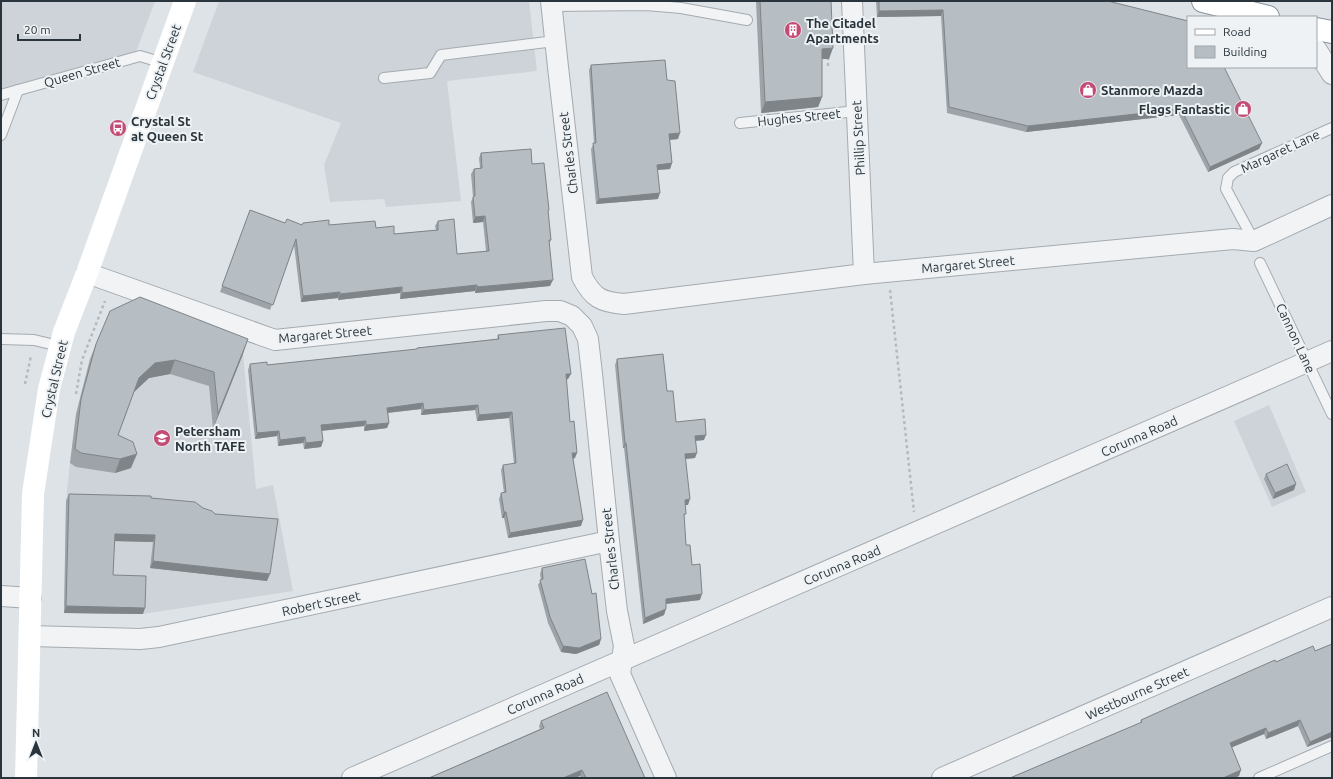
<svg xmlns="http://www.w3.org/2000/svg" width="1333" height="779" font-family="Ubuntu,sans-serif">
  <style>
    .built { fill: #cdd3d8 }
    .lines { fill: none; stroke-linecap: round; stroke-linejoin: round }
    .service-casing { stroke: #a4abb0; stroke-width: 12 }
    .minor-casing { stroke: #a4abb0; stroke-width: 22 }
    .trunk-casing { stroke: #87939c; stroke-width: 24 }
    .path { stroke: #b5babe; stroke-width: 2.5; stroke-dasharray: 3 3; stroke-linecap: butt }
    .service { stroke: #f1f3f5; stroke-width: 10 }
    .minor { stroke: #f1f3f5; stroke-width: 20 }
    .secondary { stroke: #fff; stroke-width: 22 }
    .trunk { stroke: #fff; stroke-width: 22 }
    .wall { fill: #9da3a8 }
    .shaded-wall { fill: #7f8488 }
    .building { fill: #b6bdc3; stroke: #7f8488 }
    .labels { text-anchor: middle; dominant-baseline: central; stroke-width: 4; stroke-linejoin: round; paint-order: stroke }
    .poi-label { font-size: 13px; font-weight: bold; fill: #29343c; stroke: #eef2f4; text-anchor: start }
    .street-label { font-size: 13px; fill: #29343c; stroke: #eef2f4 }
  </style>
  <rect width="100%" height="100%" fill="#dee3e7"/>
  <g class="built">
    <polygon points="1,1 155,1 136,52 1,92"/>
    <polygon points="219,1 529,1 537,71 447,81 461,201 386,207 384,199 330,202 324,165 341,123 193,72"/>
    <polygon points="243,354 256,489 273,485 293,591 143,614 64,613 66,501 70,463 76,414 90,359"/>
    <polygon points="1269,405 1306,492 1272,507 1234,421"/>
  </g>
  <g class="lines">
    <g class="service-casing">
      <g id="service">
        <polyline points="552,6 646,5 681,8 747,20"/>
        <polyline points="384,78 430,73 441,55 555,41"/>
        <polyline points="1,95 140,56 163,63"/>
        <polyline points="740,123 857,111"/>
        <polyline points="1,135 18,90"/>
        <polyline points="1254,241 1226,189 1228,178 1234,172 1332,128"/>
        <polyline points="1260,263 1332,414"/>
        <polyline points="1,339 34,340 55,345"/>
        <polyline points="1259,778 1332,746"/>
      </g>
    </g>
    <g class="minor-casing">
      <g id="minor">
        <path d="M551 1 558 67 582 277C593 298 601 302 624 304L864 274 1233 239 1254 241 1332 205"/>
        <polyline points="852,1 864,274"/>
        <polyline points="1316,49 1332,74"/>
        <polyline points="87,273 275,340 546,311 560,311 572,316 582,326 588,339 592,374 609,541 617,611 624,646 620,674 666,778"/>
        <polyline points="1,596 31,598"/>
        <polyline points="30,636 140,639 159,637 609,541"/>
        <polyline points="352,778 1332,351"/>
        <polyline points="942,778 1332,607"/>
      </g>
    </g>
    <g class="trunk-casing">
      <g id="trunk">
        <polyline points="1203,1 1268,17"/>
        <polyline points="1316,29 1332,32"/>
      </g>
    </g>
    <g class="path">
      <polyline points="828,57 828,66"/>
      <polyline points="890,290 914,512"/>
      <polyline points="25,384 31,356"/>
      <polyline points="76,394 82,360 105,301"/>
    </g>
    <use href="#service" class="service"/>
    <use href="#minor" class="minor"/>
    <polyline class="secondary" points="26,778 33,494 49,389 64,332 87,273 185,1"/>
    <use href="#trunk" class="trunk"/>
  </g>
  <g class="wall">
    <polygon points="756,1 831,1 829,59 822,59 822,97 818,107 761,113"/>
    <polygon points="876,1 1108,1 1262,143 1259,149 1208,172 1179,115 1026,132 947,113 941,16 877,17"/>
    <polygon points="591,65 667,80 678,139 670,140 672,163 670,169 657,170 658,199 596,204 591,149 594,143 589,70"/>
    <polygon points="481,153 532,164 548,213 551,240 549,244 550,286 475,293 475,291 400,299 400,293 338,300 338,298 301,302 294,245 270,310 220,292 250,210 285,223 302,225 376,228 394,234 436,230 435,226 438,221 457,254 486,251 483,222 473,223 471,202 473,197 471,174 474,169 480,168 479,158"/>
    <polygon points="498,335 568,379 566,380 570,422 575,458 573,459 581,526 508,538 504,518 502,518 499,499 501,493 504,493 501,470 503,465 514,464 509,418 477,421 475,410 421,415 421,409 388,413 389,423 387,428 364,431 364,426 322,431 323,441 321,447 304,449 303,443 278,446 277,436 255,439 248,370 250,364 267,365 417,350 417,348 497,339"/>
    <polygon points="96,344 243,354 213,429 209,386 170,374 149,378 134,392 118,436 131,468 115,473 76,467 70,463 76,414 90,359"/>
    <polygon points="617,359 667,391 676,422 704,440 696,441 695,458 685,459 688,505 685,505 684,519 686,545 692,565 700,600 666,604 664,615 643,624 624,448 623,448 615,365"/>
    <polygon points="1266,474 1294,490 1273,499 1264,479"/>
    <polygon points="69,494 151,498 203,508 267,581 150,568 153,542 114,541 113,575 143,614 64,613 66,501"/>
    <polygon points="542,568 601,639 599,645 576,654 561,652 548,623 538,585 541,580 540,574"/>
    <polygon points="1332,644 1332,737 1307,747 1298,726 1266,739 1264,734 1232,747 1239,776 1234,778 1010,778 1140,723 1141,720 1276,662 1315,651"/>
    <polygon points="541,721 645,778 581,778 580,776 575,778 429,778 540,729 539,726"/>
  </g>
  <g class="shaded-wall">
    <polygon points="943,10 941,16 877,17 879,11"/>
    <polygon points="833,48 829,59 819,59 822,49"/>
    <polygon points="822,97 818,107 761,113 765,102"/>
    <polygon points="1181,109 1179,115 1026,132 1028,126"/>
    <polygon points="680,133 678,139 667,140 669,134"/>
    <polygon points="1262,143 1259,149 1208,172 1210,167"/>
    <polygon points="672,163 670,169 655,170 657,165"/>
    <polygon points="660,193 658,199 596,204 599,199"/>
    <polygon points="485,216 483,222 473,223 475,217"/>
    <polygon points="553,280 550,286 475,293 477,287"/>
    <polygon points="477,285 475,291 400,299 402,293"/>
    <polygon points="402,287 400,293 338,300 340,294"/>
    <polygon points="340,292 338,298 301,302 303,296"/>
    <polygon points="248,339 243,354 213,429 218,414"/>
    <polygon points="175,360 170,374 149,378 134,392 139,378 155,363"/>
    <polygon points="566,374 571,374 568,379 564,380"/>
    <polygon points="423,403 421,409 385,413 387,408"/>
    <polygon points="478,405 475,410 421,415 424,410"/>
    <polygon points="512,412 509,418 477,421 479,415"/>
    <polygon points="366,421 364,426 319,431 321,425"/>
    <polygon points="389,423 387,428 364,431 366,425"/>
    <polygon points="279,431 277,436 255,439 257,433"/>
    <polygon points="706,435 704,440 693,441 695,436"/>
    <polygon points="305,437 303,443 278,446 280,440"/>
    <polygon points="323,441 321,447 304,449 306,443"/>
    <polygon points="625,443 626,443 624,448 623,448"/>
    <polygon points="572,453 577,453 575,458 570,459"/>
    <polygon points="697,453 695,458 683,459 685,454"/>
    <polygon points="137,454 131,468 115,473 120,459"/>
    <polygon points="1296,484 1294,490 1273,499 1275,493"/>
    <polygon points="690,499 688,505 683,505 685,500"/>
    <polygon points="504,512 506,512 504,518 502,518"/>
    <polygon points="583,520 581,526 508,538 510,533"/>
    <polygon points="115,534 155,535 153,542 112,541"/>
    <polygon points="153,561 270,574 267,581 150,568"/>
    <polygon points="702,594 700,600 664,604 666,599"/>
    <polygon points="66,606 145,608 143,614 64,613"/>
    <polygon points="666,609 664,615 643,624 645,618"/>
    <polygon points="601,639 599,645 576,654 561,652 563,646"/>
    <polygon points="1300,720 1298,726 1266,739 1268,733"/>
    <polygon points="1266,728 1264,734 1228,749 1230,743"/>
    <polygon points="1332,732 1332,737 1307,747 1310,742"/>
    <polygon points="582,770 580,776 575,778 563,778"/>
    <polygon points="1241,770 1239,776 1234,778 1223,778"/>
  </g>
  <g class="building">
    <polygon points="760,1 831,1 833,48 822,49 822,97 765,102"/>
    <polygon points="879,1 1108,1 1188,21 1188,67 1224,67 1262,143 1210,167 1181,109 1028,126 949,107 943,10 879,11"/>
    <polygon points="665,60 667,80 675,81 680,133 669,134 672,163 657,165 660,193 599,199 593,143 596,143 591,65"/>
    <polygon points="531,149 532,164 544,163 549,210 548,210 551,240 549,240 553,280 477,287 477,285 402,293 402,287 340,294 340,292 303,296 296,239 273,305 222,286 250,210 285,223 287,219 302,225 303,223 329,220 329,225 375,221 376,228 394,226 394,234 438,230 438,221 454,219 457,254 489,251 485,216 475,217 473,197 475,196 474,169 482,168 481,153"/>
    <polygon points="140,297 248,339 218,414 214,372 175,360 155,363 139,378 118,435 133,442 137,454 120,459 81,453 75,449 81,399 96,344 110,311"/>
    <polygon points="565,328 571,374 566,374 570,422 574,421 577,453 572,453 583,520 510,533 506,512 504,512 501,493 506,492 503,465 516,463 512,412 479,415 478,405 424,410 423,403 387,408 389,423 366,425 366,421 321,425 323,441 306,443 305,437 280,440 279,431 257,433 250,364 267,362 267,365 417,349 417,348 499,339 498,335"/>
    <polygon points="663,354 667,391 673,391 676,422 705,419 706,435 695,436 697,453 685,454 690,499 685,500 686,514 684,514 686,545 690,545 692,565 700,564 702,594 666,599 666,609 645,618 626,443 625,443 617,359"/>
    <polygon points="1287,464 1296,484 1275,493 1266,474"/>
    <polygon points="69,494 151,496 151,498 195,502 203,508 212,511 215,514 278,519 270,574 153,561 155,535 115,534 113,575 146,576 145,608 66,606"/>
    <polygon points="585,559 592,594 596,593 601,639 579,648 563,646 550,617 540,580 543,579 542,568"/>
    <polygon points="1332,644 1332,732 1310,742 1300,720 1268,733 1266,728 1230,743 1241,770 1223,778 1010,778 1142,722 1141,720 1250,671 1275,660 1276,662 1313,646 1315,651"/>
    <polygon points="607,692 645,778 586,778 582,770 563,778 429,778 544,728 541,721"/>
  </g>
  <defs>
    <g id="building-disc" transform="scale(0.9)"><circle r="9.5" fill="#c34c75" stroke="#eef2f4"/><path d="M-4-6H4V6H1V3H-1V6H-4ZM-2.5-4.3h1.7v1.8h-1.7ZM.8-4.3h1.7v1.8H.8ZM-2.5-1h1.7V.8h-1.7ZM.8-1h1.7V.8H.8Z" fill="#fff"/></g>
    <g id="shop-disc" transform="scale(0.9)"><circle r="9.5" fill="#c34c75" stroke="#eef2f4"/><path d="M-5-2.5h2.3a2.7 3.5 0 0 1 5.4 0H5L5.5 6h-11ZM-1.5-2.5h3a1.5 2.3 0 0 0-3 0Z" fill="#fff"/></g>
    <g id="bus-disc" transform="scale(0.9)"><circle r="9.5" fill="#c34c75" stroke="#eef2f4"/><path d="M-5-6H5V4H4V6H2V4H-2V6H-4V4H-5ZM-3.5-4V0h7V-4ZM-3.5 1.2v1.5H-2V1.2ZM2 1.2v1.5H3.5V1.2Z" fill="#fff"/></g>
    <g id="university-disc" transform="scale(0.9)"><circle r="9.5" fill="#c34c75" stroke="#eef2f4"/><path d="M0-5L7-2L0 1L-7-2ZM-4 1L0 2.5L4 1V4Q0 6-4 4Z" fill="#fff"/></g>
  </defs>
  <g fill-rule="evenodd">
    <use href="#building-disc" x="793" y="30"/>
    <use href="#shop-disc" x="1088" y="90"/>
    <use href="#shop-disc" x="1243" y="109"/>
    <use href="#bus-disc" x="118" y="128"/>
    <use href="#university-disc" x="162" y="438"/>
  </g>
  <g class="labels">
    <g class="poi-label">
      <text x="806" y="23">The Citadel<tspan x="806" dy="15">Apartments</tspan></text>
      <text x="1101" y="90">Stanmore Mazda</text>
      <text x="1230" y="109" text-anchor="end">Flags Fantastic</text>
      <text x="131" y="121">Crystal St<tspan x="131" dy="15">at Queen St</tspan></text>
      <text x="175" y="431">Petersham<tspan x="175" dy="15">North TAFE</tspan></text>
    </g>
    <g class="street-label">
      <text transform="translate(163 62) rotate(-70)">Crystal Street</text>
      <text transform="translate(82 72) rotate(-16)">Queen Street</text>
      <text transform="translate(799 117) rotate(-6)">Hughes Street</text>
      <text transform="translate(858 138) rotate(-93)">Phillip Street</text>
      <text transform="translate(1280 151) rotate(-25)">Margaret Lane</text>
      <text transform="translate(568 153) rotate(-97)">Charles Street</text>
      <text transform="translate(968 264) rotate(-5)">Margaret Street</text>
      <text transform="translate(325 334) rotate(-5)">Margaret Street</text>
      <text transform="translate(1296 338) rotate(65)">Cannon Lane</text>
      <text transform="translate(54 379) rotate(-77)">Crystal Street</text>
      <text transform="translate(1139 436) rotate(-24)">Corunna Road</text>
      <text transform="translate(610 549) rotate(-96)">Charles Street</text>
      <text transform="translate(842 565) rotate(-23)">Corunna Road</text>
      <text transform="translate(321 603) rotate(-12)">Robert Street</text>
      <text transform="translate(1137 693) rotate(-24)">Westbourne Street</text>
      <text transform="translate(545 694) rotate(-24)">Corunna Road</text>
    </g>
  </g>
  <rect width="1333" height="779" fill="none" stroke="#29343c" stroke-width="4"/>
  <rect x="1187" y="16" width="130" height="52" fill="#eef2f4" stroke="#9fa6aa"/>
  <rect x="1195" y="29" width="20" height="6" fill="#ffffff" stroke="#9fa6aa"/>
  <text x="1223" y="36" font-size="12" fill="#29343c">Road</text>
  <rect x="1195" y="46" width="20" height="12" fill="#b6bdc3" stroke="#9fa6aa"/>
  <text x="1223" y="56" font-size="12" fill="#29343c">Building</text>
  <g transform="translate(36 743)" stroke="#eef2f4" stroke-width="3" paint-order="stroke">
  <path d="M0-3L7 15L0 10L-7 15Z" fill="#29343c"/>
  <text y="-6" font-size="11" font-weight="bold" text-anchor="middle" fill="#29343c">N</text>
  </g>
  <path d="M18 34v6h62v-6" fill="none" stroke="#29343c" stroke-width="2"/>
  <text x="24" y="34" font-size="12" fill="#29343c" stroke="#eef2f4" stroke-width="3" paint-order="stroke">20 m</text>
</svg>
